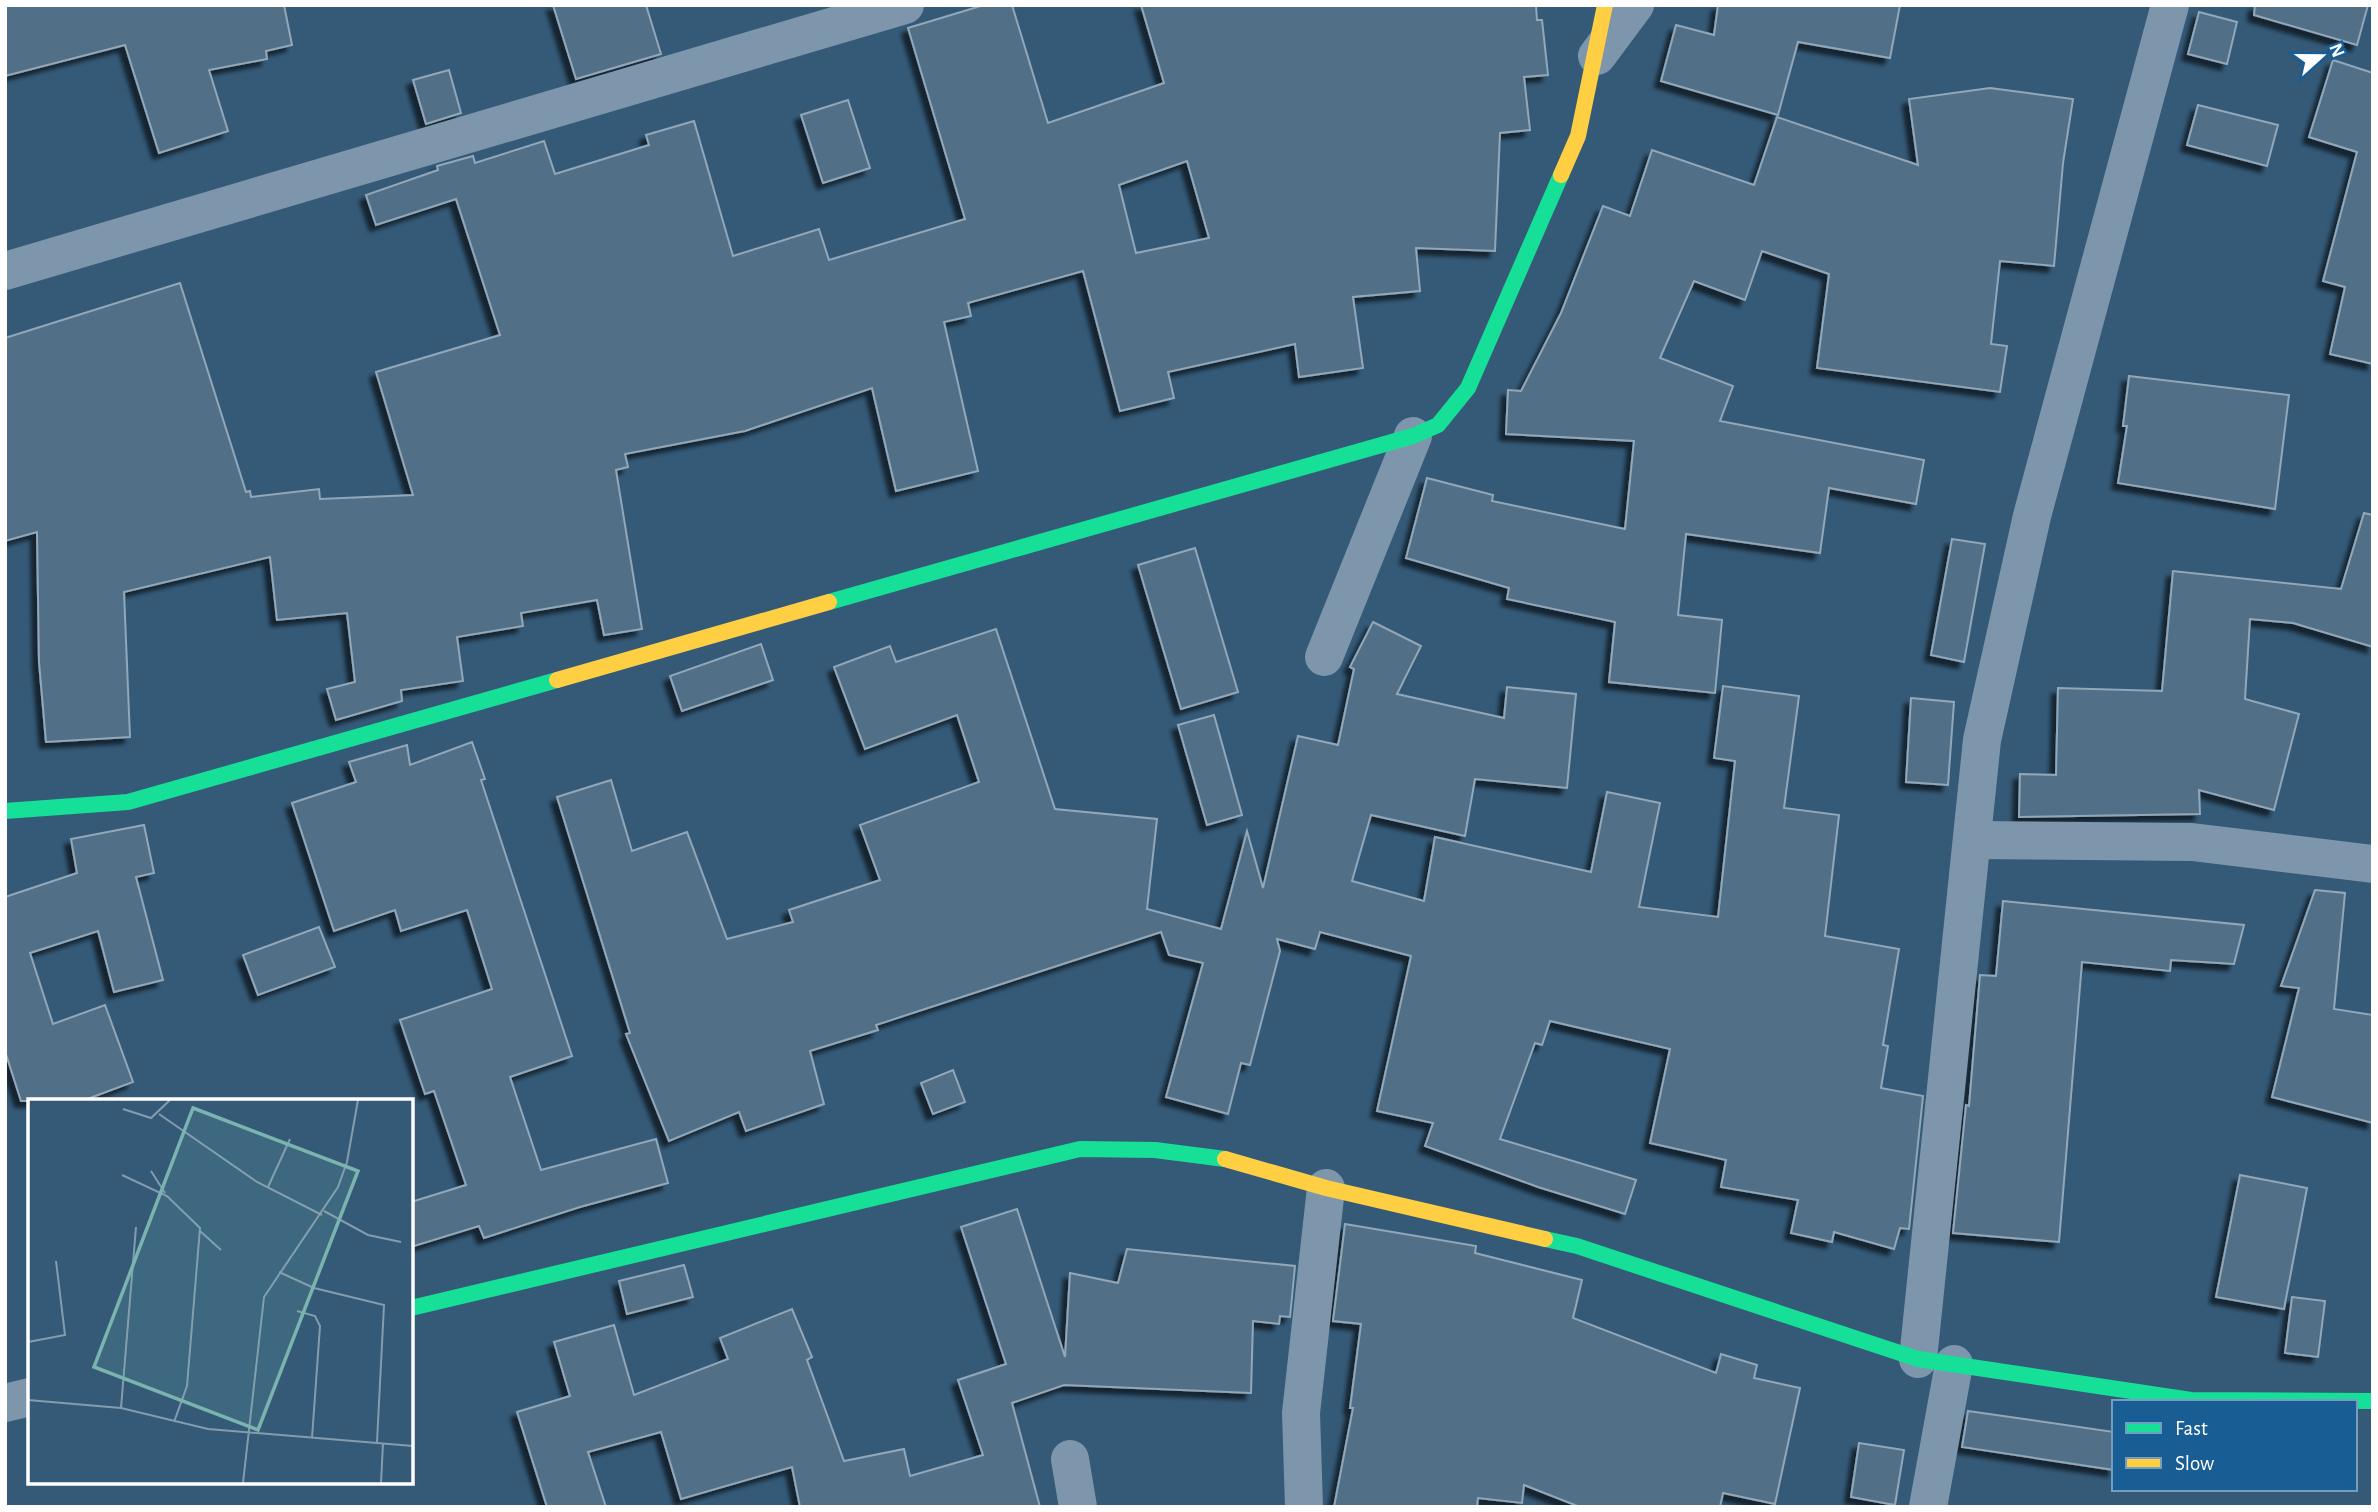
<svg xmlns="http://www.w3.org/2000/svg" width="2378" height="1512" font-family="'Alegreya Sans',sans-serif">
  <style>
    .building { fill: #516f87; stroke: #92a8b8; stroke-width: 2; fill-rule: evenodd; filter: url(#shadow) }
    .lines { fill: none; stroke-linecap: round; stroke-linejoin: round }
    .street { stroke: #7d96ab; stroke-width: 38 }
    .fast { stroke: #16e098; stroke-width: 16 }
    .slow { stroke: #ffcf43; stroke-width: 16 }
    .inset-road { fill: none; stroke: #859cae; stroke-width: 2 }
    .view { fill: #7bb4af; fill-opacity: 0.15; stroke: #7bb4af; stroke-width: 3.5 }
    .inset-edge { fill: none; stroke: #fff; stroke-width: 3.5 }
  </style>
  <defs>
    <filter id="shadow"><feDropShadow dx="-6" dy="6" stdDeviation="2" flood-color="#0009"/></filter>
  </defs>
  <rect width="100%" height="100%" fill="#345a78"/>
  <g class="building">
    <polygon points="5,5 284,5 292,45 266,51 267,59 209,70 228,131 159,153 125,45 5,76"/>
    <polygon points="553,5 646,5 661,54 576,79"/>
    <path d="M984 5H1012L1048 123 1164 83 1141 5H1536L1537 20H1542L1548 75 1524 77 1530 130 1500 133 1495 251 1416 248 1420 291 1353 297 1363 368 1299 377 1295 344 1168 372 1174 398 1120 411 1083 271 968 303 971 316 944 322 978 471 896 491 872 388 745 431 625 454 628 467 616 470 642 629 604 635 597 600 521 613 523 626 457 637 463 681 401 690 402 701 336 720 327 689 355 682 347 613 277 620 270 557 124 592 130 737 46 742 39 662 37 532 5 541V338L180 283 246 492 250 491 251 497 319 489 320 499 413 495 376 372 500 335 456 199 376 225 366 195 438 170 437 166 473 156 475 163 544 141 555 174 649 145 646 135 694 121 733 256 819 229 829 260 965 219 908 28ZM1187 161 1209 238 1136 253 1119 185Z"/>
    <polygon points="1718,5 1900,5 1890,58 1798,42 1778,115 1661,81 1676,25 1714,35"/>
    <polygon points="2255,5 2368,5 2357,45 2254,15"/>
    <polygon points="2199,12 2237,22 2227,64 2188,54"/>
    <polygon points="2333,60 2373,73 2373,364 2330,354 2345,287 2323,281 2357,152 2309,137"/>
    <polygon points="449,70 461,113 426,124 413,80"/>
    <polygon points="1990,88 2073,99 2063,163 2054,266 2000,261 1991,344 2007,346 2000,392 1817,368 1829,274 1762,251 1745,300 1694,281 1660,358 1733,386 1720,421 1924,460 1916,504 1829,488 1820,553 1686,534 1678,615 1722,620 1715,693 1609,682 1615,622 1507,599 1509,588 1406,558 1427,478 1493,495 1492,501 1625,529 1634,441 1506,434 1508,390 1521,391 1561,313 1603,206 1630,216 1652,150 1754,185 1777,117 1918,165 1909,99"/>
    <polygon points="848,100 870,168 823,183 801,115"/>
    <polygon points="2198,105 2278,125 2267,166 2187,145"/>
    <polygon points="2129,376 2289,395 2275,509 2118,483 2127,426 2123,426"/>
    <polygon points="2364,513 2373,515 2373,647 2293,623 2250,619 2245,699 2299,714 2274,810 2199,790 2200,814 2019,817 2020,774 2056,775 2058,688 2162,691 2173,571 2341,589"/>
    <polygon points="1952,539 1985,544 1964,662 1931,655"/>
    <polygon points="1195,548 1238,692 1181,709 1138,565"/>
    <polygon points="1373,622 1421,646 1397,694 1504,718 1507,687 1576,694 1567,788 1475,779 1465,836 1371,815 1352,881 1424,901 1435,837 1591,872 1607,792 1660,803 1639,907 1718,917 1735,761 1714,758 1723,686 1799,696 1784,808 1839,815 1825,936 1899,949 1883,1045 1888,1046 1881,1088 1923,1096 1909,1229 1900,1228 1894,1249 1834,1232 1832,1242 1791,1233 1798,1200 1721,1187 1726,1160 1650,1143 1670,1049 1550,1021 1542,1045 1535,1043 1500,1139 1636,1180 1625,1214 1538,1187 1425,1146 1433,1123 1377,1111 1411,956 1320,932 1315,949 1277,939 1280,951 1250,1065 1241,1063 1228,1114 1166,1097 1203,963 1169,955 1161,932 876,1025 878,1030 810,1051 824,1104 746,1131 739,1112 669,1141 626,1034 630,1033 557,797 611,780 632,851 687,832 727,939 793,922 789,910 880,880 860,825 979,782 957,715 865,749 834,667 890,646 896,662 996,629 1055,809 1157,819 1147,909 1221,929 1247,831 1263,888 1298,736 1338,745 1354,669 1350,667"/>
    <polygon points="761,644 773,680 682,711 670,676"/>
    <polygon points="1911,698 1954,702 1948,785 1906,782"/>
    <polygon points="1214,715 1242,815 1207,825 1178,725"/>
    <polygon points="472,742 485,779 481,780 572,1056 510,1077 541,1170 656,1139 668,1183 580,1207 484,1238 479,1226 411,1247 411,1202 466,1185 434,1091 425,1094 400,1020 492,989 467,910 401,931 395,910 334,931 292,803 356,782 349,762 407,745 410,765"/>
    <polygon points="144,825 154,873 136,877 163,980 114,992 98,931 30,953 53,1024 105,1005 133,1082 82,1101 21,1101 5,1051 5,897 77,873 71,839"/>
    <polygon points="2315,890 2345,893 2334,1009 2373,1015 2373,1123 2272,1097 2299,988 2281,986"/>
    <polygon points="2003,901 2244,925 2234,964 2171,960 2170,971 2082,962 2059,1242 1953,1233 1966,1105 1969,1106 1980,975 1996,976"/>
    <polygon points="319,927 335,967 258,995 243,955"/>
    <polygon points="953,1070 965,1102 933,1114 921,1083"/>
    <polygon points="2240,1175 2307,1188 2284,1309 2216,1297"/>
    <polygon points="1017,1209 1065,1357 1070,1273 1118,1283 1127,1249 1295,1266 1290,1317 1280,1316 1279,1324 1253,1321 1251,1393 1064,1385 1012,1403 1040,1507 800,1507 792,1467 681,1499 661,1432 588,1452 606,1507 547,1507 517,1412 570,1396 554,1342 614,1325 634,1395 728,1359 720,1338 792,1309 812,1357 807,1360 844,1461 904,1449 910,1476 983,1455 958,1380 1006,1364 961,1227"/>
    <polygon points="1345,1224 1476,1246 1475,1253 1582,1280 1573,1318 1716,1373 1721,1354 1757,1365 1754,1378 1800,1388 1775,1504 1723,1493 1720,1507 1580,1507 1524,1485 1522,1503 1478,1498 1477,1507 1334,1507 1353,1408 1350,1408 1361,1324 1333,1321"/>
    <polygon points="684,1265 693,1297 627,1314 619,1281"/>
    <polygon points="2292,1297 2325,1301 2318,1357 2285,1353"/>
    <polygon points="1968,1411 2114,1432 2114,1470 1962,1447"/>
    <polygon points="1859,1443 1904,1450 1895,1505 1851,1497"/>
  </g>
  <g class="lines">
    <g class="street">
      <polyline points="1597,56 1635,5"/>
      <polyline points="5,271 905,5"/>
      <polyline points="1324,657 1413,436"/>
      <polyline points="1972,840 2192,842 2373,864"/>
      <polyline points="1918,1359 1982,740 2032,516 2170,5"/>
      <polyline points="5,1403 30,1397"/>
      <polyline points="1070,1459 1078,1507"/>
      <polyline points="1304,1507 1301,1413 1326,1188"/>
      <polyline points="1928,1507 1954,1364"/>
    </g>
    <g class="fast">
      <polyline points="829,602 1413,436 1438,425 1468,388 1561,175"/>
      <polyline points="5,811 128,802 557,680"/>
      <polyline points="1545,1239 1577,1246 1918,1359 2191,1400 2373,1401"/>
      <polyline points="411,1308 1080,1149 1155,1150 1225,1159"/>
    </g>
    <g class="slow">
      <polyline points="1561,175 1578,136 1605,5"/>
      <polyline points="557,680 829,602"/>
      <polyline points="1225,1159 1326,1188 1545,1239"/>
    </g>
  </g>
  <g transform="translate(28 1099)">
    <rect width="385" height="385" fill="#345a78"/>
    <path class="inset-road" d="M95 10 123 19 142 1M131 15 229 83 294 116M123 72 137 94M94 76 139 97 172 129 159 287 146 323M240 88 262 40M296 112 340 136 373 143M172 132 193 151M251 173 286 189 356 206 349 343M269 212 287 217 292 227 284 339M0 243 37 236 28 162M0 301 93 309 180 330 385 347M93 309 108 128M215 384 236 198 310 88 319 63 330 1M353 384 355 344"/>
    <path class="view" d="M165 9 330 72 230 331 66 268Z"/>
    <rect width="385" height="385" class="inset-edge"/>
  </g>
  <rect width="2378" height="1512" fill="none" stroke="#ffffff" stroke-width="14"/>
  <rect x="2112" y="1400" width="245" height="91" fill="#185d94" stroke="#749ebf" stroke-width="2"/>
  <rect x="2126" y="1423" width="35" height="10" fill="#16e098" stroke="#749ebf" stroke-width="2"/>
  <text x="2175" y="1435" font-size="21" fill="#ffffff">Fast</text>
  <rect x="2126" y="1458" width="35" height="10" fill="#ffcf43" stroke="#749ebf" stroke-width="2"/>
  <text x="2175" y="1470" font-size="21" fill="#ffffff">Slow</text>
  <g transform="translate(2322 56) rotate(69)" stroke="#185d94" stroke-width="5" paint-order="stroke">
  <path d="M0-5L12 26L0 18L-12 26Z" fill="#ffffff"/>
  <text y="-10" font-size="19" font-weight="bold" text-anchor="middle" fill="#ffffff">N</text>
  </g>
</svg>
